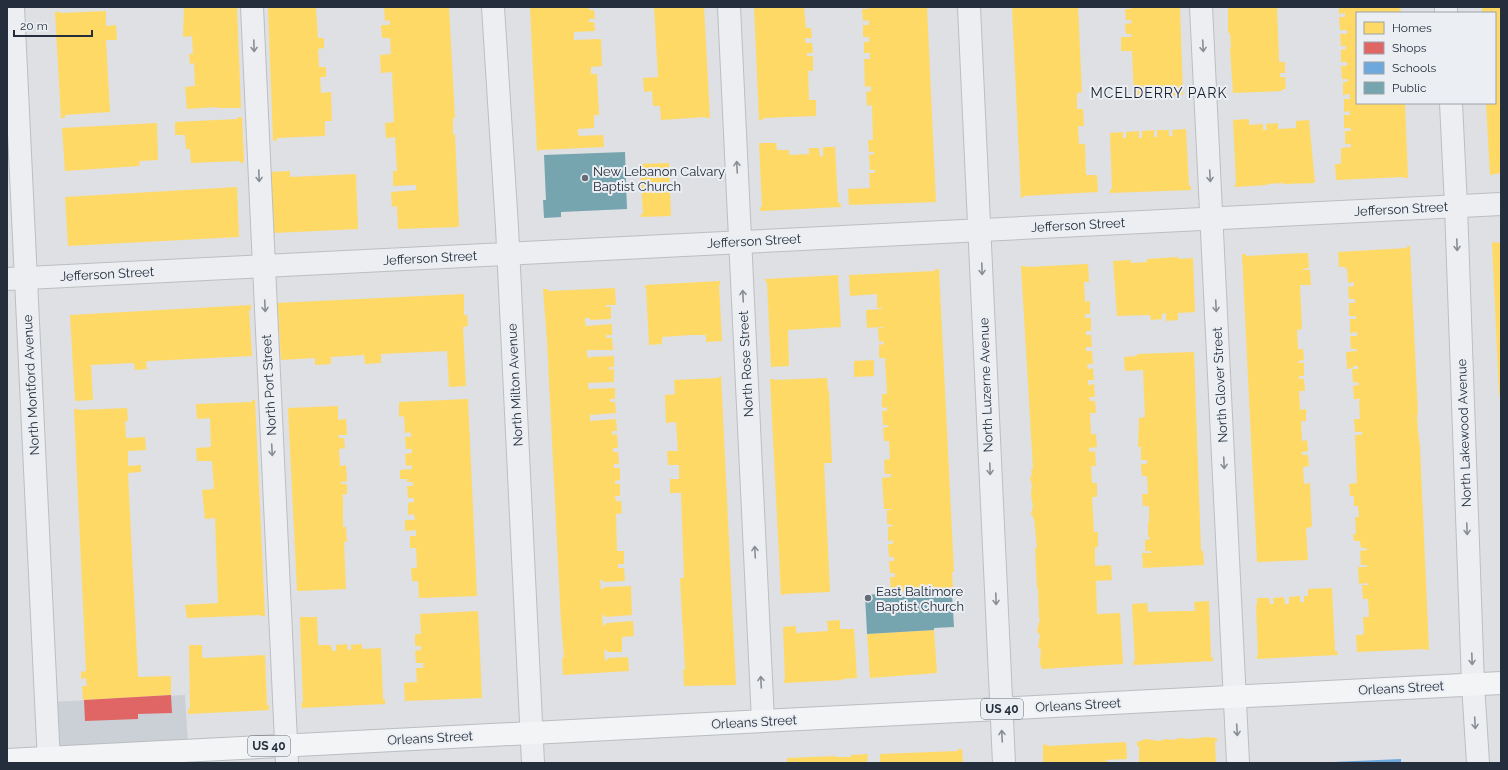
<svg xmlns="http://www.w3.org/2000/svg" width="1508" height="770" font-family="Raleway,sans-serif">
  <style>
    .built { fill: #cbd0d7 }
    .homes { fill: #ffd966 }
    .shops { fill: #e06666 }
    .schools { fill: #6fa8dc }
    .public { fill: #76a5af }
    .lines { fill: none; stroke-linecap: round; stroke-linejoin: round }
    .minor-casing { stroke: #bcbec1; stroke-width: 24 }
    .tertiary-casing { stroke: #bcbec1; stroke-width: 24 }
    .primary-casing { stroke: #babdc1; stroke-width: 24 }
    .minor { stroke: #edeef1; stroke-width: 22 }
    .tertiary { stroke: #edeef1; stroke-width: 22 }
    .primary { stroke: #f2f4f5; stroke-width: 22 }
    .oneway { stroke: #898e96 }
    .poi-dot { fill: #666c76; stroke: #ebeff4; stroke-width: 1.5 }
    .labels { text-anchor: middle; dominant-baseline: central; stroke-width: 4; stroke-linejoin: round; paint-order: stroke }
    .shield { fill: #ebeff4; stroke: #606873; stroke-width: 1 }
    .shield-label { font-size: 12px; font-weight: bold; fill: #252e3c }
    .poi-label { font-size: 13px; fill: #252e3c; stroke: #ebeff4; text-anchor: start }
    .street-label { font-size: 13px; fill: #252e3c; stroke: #ebeff4 }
    .neighbourhood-label { font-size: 14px; letter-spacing: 1px; fill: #181f2d; stroke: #ebeff4 }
  </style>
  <rect width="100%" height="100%" fill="#dee0e3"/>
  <polygon class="built" points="185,695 189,763 7,763 53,752 51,702"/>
  <g class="homes">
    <polygon points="184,7 237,7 241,108 217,108 217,107 187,109 185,87 195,86 194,63 190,64 189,54 193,54 192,36 183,37"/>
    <polygon points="268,7 316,7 318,38 324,38 324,48 318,49 319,67 326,67 326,77 320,77 321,93 331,92 332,121 325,121 325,136 277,138 277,140 273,141"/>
    <polygon points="384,7 449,7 455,118 453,118 453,135 455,134 459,227 398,229 397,206 392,207 391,192 416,190 416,185 393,186 393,171 397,171 395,137 386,138 385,123 394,122 392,72 381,73 380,55 391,54 390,38 382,38 381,25 390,25 390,20 385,21"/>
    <polygon points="530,7 589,7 589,10 594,10 595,19 589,19 589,22 594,22 595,31 574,32 574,40 601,39 602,66 591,67 591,74 597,74 599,115 594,115 594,128 578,129 578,132 579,136 603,135 604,147 539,150 539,151 537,151"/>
    <polygon points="654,7 704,7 710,118 706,118 706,117 661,120 660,106 653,106 652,91 644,92 643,78 658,77"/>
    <polygon points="754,7 804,7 806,28 811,28 812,38 805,38 806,43 812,43 813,53 807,53 807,56 813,56 813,71 808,71 809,100 816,100 816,116 763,118 763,120 759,120"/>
    <polygon points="868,7 927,7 936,202 849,205 848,189 870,188 869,173 875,173 875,170 870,170 869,155 874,154 874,152 869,152 868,140 873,140 872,105 867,106 866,92 871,91 871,86 865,87 864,59 870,59 870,53 864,53 864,42 869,42 869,37 863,37 863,25 869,25 869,20 863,21 862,9 868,9"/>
    <polygon points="1012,7 1078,7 1082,92 1077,93 1077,109 1083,109 1084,126 1078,126 1079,144 1085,144 1086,175 1097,175 1098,192 1024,196 1024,197 1021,198"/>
    <polygon points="1130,7 1180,7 1183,95 1134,96 1132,51 1121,51 1121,37 1132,37 1131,34 1126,34 1125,24 1132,23 1131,20 1126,20 1125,9 1131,9"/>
    <polygon points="1228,7 1277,7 1279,61 1279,62 1285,62 1285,73 1280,73 1280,77 1285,77 1286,89 1282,89 1282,91 1233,93 1230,48 1231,48 1230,33 1228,33"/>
    <polygon points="1339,7 1400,7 1401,13 1357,13 1357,103 1405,103 1408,178 1404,178 1404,177 1336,180 1335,164 1341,164 1341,148 1351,147 1351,144 1345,144 1345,131 1351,131 1351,129 1350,128 1344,128 1344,115 1350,115 1350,111 1344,112 1344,99 1350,99 1350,94 1343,95 1343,82 1348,82 1348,79 1342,79 1341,66 1347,66 1347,62 1341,62 1341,50 1346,49 1346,46 1341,46 1340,34 1347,34 1347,30 1340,30 1339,17 1345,17 1345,13 1339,14"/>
    <polygon points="1482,7 1501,7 1501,173 1490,175 1486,103 1495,103 1495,13 1482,13"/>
    <polygon points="106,11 106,26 116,25 117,40 106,40 110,112 65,115 65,118 61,118 55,12 60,12 60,13"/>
    <polygon points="238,117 242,117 244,162 240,163 240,161 191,163 190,149 186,149 185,135 175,135 175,122 238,119"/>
    <polygon points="1249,119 1249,125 1263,124 1263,130 1267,130 1266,124 1278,123 1278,129 1296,128 1296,121 1309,120 1315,183 1283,184 1283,183 1267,184 1267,185 1235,187 1235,183 1236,183 1233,120"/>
    <polygon points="157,123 158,160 140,161 139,166 65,171 62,128"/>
    <polygon points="1186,129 1189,186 1191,186 1191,190 1110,193 1110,190 1112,189 1110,133 1123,132 1123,138 1126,138 1126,132 1139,131 1139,138 1142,138 1142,131 1154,130 1154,137 1157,137 1157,130 1169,130 1169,136 1173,136 1172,130"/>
    <polygon points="759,143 776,143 777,150 789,150 789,155 809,154 809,148 819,148 820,157 823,156 823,147 835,147 838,203 840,203 841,207 760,211 760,207 762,207"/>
    <polygon points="669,163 671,216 641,217 641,214 643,214 640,164"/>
    <polygon points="290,171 290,177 356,174 358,229 274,233 271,172"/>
    <polygon points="237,187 239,237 68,246 65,197"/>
    <polygon points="1492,242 1501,243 1501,399 1500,399 1499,393"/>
    <polygon points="1407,246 1410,246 1418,414 1417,414 1418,431 1420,447 1429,650 1426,650 1425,649 1357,652 1356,635 1363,635 1363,633 1364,633 1363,617 1369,617 1368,599 1363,599 1362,585 1368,585 1368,583 1359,584 1358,567 1367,567 1367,565 1361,565 1360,551 1367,550 1367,549 1366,548 1361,548 1360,541 1354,541 1353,534 1356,534 1355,517 1359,517 1358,506 1354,506 1354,496 1350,496 1349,484 1357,483 1355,435 1362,435 1362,432 1355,432 1354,419 1360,419 1359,401 1360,401 1360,399 1354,399 1353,386 1359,385 1359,383 1353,382 1352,369 1358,369 1358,366 1353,366 1353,368 1347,369 1346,352 1357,351 1357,349 1351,349 1350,336 1357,336 1357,332 1350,333 1350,319 1356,319 1356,316 1349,316 1349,303 1355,303 1355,299 1349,299 1348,287 1354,286 1354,282 1348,283 1347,268 1345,269 1345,267 1339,267 1338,252 1407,248"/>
    <polygon points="1303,253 1308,253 1309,268 1303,269 1303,270 1310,270 1311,285 1300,285 1302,329 1297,330 1298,349 1303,349 1304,360 1298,361 1299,363 1304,363 1304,376 1299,376 1299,379 1304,379 1305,391 1299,391 1300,410 1306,409 1306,421 1301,421 1302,441 1307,440 1308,451 1302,452 1302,455 1308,455 1309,466 1303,467 1304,484 1310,483 1312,527 1306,528 1308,560 1257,562 1242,254 1246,254 1246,256"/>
    <polygon points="1178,257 1178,259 1193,258 1195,312 1178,313 1178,320 1166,321 1166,313 1162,314 1162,319 1151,320 1150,315 1117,316 1113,261 1131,260 1131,263 1147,262 1147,259"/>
    <polygon points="1088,264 1089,282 1084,282 1085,302 1090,301 1090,314 1085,314 1085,318 1091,318 1091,331 1086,331 1086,335 1091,335 1092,347 1086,347 1086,351 1092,351 1093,364 1087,364 1088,369 1093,368 1094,380 1088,380 1088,385 1094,384 1095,397 1089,397 1090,401 1095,401 1096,413 1090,413 1090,415 1091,434 1096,434 1097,447 1089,448 1089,452 1095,451 1096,466 1091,466 1092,483 1097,483 1097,497 1092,497 1094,532 1098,532 1098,547 1095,547 1095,566 1111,565 1112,580 1096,581 1097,614 1120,613 1123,664 1042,669 1040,663 1041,650 1038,647 1040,635 1037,631 1040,618 1039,618 1038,588 1037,588 1035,548 1037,548 1034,519 1031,514 1033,507 1031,495 1032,485 1030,478 1032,474 1031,470 1033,469 1021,266 1026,266 1026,267"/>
    <polygon points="935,269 939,269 954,572 952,572 953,589 891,592 890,577 895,577 895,573 890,573 889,561 894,561 894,557 889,557 888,544 893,544 893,540 888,541 888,527 893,526 893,525 887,524 887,510 891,510 891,509 884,509 882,478 891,477 891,474 885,474 884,460 890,459 889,441 884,441 883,428 888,427 888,425 883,425 882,411 887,411 887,407 882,408 882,394 887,394 885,358 879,358 879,345 884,344 883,341 879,342 878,328 883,328 882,327 867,328 866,310 882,309 882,308 877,308 877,294 850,296 849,275 935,271"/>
    <polygon points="839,275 838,278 841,327 788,330 789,366 771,367 767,282 766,282 765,279"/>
    <polygon points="720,281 720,285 719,285 722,341 706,342 706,335 691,335 662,337 662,344 649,345 646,288 645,288 645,285"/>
    <polygon points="615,288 616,305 606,305 606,307 611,307 611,319 590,320 590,318 585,318 585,322 586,326 612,324 612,335 606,335 606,337 607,338 612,338 613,350 587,350 587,354 588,358 590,358 590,357 614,356 614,367 609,367 609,370 614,369 614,382 588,383 588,386 589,389 615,388 615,399 610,399 610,402 615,402 616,413 590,415 590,421 616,419 617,431 612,431 612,435 617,434 618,448 613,448 613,452 618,452 619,464 614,464 614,468 620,468 620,480 615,481 615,484 620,484 620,496 615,496 616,501 621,501 622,513 616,514 617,551 624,551 624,564 618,564 618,568 624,568 625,581 605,582 600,579 601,590 605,587 631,586 632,615 606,617 602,614 603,626 607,623 633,621 634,636 622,637 622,652 608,652 604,649 605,661 609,658 628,657 629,671 563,675 562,658 564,657 561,622 547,340 543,289 548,289 548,291"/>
    <polygon points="464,294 464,315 467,315 468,326 463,327 466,386 449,387 447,351 381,354 381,363 365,364 364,355 331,357 331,364 315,365 315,358 281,360 278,309 277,309 276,303"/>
    <polygon points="251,305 251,310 249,310 252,356 149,361 146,362 147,369 135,370 134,363 91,365 93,400 75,401 70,315"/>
    <polygon points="1194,352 1201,551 1203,551 1204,565 1143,568 1142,553 1151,553 1151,551 1145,551 1145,540 1150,539 1150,537 1148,537 1148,522 1149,522 1149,506 1143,506 1142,494 1148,494 1147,476 1142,476 1141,464 1147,464 1147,460 1141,460 1141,447 1138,447 1139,418 1145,417 1143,370 1125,371 1124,357 1137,356 1137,354"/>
    <polygon points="874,360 874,376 854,377 854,361"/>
    <polygon points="721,376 736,685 684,686 683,670 685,669 680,578 684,578 681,493 670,493 670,479 679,479 679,465 668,465 667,451 678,451 676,422 666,423 665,395 675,394 674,380 718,378"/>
    <polygon points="827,378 828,391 829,391 832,463 824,463 830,592 784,594 784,595 781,595 770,379 774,379 774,380"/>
    <polygon points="468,399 477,596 419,598 418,581 412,581 411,568 417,568 416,548 410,548 410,536 416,536 416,530 405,531 405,520 415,520 414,514 408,515 408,503 414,502 414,498 408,498 407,486 413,486 413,482 407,482 407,479 400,479 400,470 412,469 412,465 406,466 405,454 412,453 412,449 406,449 405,437 411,437 411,434 410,432 405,433 404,416 399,417 399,402"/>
    <polygon points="252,400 255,400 265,616 261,616 261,615 187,618 185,605 218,603 215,518 205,519 202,490 214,489 212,461 197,461 196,448 211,447 210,418 197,419 196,404 252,402"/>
    <polygon points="338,406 338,420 346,419 347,435 338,435 339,438 344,438 345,448 339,449 340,466 346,465 347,481 341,482 341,484 347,484 347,494 342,495 342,497 343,497 343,527 346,527 347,542 344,542 346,589 297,591 288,408"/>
    <polygon points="127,408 128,421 125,421 126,438 145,437 146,450 128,451 128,466 141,465 141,472 128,473 138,677 171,676 171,695 83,700 82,686 87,686 86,678 81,679 81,672 86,671 74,410 74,409 78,409 79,410"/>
    <polygon points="1332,588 1335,651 1337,651 1338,655 1257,659 1257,655 1258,655 1256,605 1257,605 1257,598 1269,598 1270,604 1274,604 1273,598 1284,597 1285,604 1289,604 1289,597 1300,596 1300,602 1304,602 1304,596 1308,596 1308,589"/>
    <polygon points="1209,601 1211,658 1213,657 1213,661 1134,665 1133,661 1135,661 1132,604 1147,603 1148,612 1179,611 1195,611 1194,602"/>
    <polygon points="478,611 482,698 405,701 404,683 417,682 416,668 423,668 423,663 416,663 415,651 421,650 421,646 415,646 415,634 421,634 420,614"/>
    <polygon points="300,617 317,617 318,645 331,645 332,651 336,651 336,645 347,644 348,650 351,650 351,645 362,644 362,649 381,648 383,699 385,699 385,704 302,708 301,703 303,703"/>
    <polygon points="840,620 840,629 854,629 857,678 842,679 842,680 784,683 784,679 785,679 783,627 796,626 796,633 828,631 827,621"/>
    <polygon points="934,630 937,673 870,678 867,634"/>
    <polygon points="189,645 202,645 202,658 265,655 267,705 269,705 269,710 188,714 188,709 190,709"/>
    <polygon points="1207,737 1217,738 1217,741 1215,741 1216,763 1139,763 1139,746 1137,746 1137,742 1146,739 1159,741 1166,739 1173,740 1180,738 1190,739"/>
    <polygon points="1126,742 1127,759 1103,760 1108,761 1108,763 1043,763 1043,745 1047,744 1047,746"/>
    <polygon points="958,749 962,749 963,763 880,763 880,754 958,751"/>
    <polygon points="868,754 867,763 789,763 787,762 787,758 835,756 836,757 851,757 851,755"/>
  </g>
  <polygon class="shops" points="171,695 172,713 138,714 138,719 85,721 84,700"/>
  <polygon class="schools" points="1401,759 1401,763 1333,763 1333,762"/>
  <g class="public">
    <polygon points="625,152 627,209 561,212 561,217 544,218 543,200 546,200 544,155"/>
    <polygon points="880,594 881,598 952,594 954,627 934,628 934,630 867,634 865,595"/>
  </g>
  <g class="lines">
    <g class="minor-casing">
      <g id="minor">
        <polyline points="13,7 49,763"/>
        <polyline points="252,7 287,763"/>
        <polyline points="729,7 763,721"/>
        <polyline points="969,7 1004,763"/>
        <polyline points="1201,7 1238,763"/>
        <polyline points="1446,7 1446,13"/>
        <polyline points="1451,103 1456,206 1473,684 1478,763"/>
        <polyline points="7,279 1501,204"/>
      </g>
    </g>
    <g class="tertiary-casing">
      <polyline id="tertiary" points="493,7 507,227 533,763"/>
    </g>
    <g class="primary-casing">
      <polyline id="primary" points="7,760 1501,683"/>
    </g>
    <use href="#minor" class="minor"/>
    <use href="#tertiary" class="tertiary"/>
    <use href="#primary" class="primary"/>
  </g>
  <defs><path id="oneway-shaft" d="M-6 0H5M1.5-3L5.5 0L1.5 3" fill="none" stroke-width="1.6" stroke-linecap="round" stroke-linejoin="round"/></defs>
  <g class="oneway">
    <use href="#oneway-shaft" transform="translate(254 46) rotate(88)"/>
    <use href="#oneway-shaft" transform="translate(1203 46) rotate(87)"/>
    <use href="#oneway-shaft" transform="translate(737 167) rotate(-93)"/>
    <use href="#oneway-shaft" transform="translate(259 176) rotate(88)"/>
    <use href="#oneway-shaft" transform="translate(1210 176) rotate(87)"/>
    <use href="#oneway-shaft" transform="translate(1457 245) rotate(88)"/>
    <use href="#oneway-shaft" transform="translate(982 269) rotate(88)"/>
    <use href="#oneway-shaft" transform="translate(743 296) rotate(-93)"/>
    <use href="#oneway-shaft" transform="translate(265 306) rotate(87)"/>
    <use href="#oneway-shaft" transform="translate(1216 306) rotate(87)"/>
    <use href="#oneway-shaft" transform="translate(272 450) rotate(87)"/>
    <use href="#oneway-shaft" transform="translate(1224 463) rotate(87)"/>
    <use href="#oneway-shaft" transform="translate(990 469) rotate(88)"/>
    <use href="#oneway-shaft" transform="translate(1467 529) rotate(88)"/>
    <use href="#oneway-shaft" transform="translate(755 552) rotate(-93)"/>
    <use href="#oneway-shaft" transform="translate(996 599) rotate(88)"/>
    <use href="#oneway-shaft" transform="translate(1472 659) rotate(88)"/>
    <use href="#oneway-shaft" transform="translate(761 682) rotate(-93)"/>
    <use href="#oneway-shaft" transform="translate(1475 723) rotate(87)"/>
    <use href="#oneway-shaft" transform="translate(1237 730) rotate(87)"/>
    <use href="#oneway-shaft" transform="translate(1002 736) rotate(-93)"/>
  </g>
  <g class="poi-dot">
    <circle cx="585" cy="178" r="4"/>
    <circle cx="868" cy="598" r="4"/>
  </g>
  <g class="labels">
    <g class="shield">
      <rect x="981" y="699" width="42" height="20" rx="3"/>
      <rect x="248" y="736" width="42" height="20" rx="3"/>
    </g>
    <g class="shield-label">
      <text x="1002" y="709">US 40</text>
      <text x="269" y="746">US 40</text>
    </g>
    <g class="poi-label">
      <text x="593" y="171">New Lebanon Calvary<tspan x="593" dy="15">Baptist Church</tspan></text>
      <text x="876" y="591">East Baltimore<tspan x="876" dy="15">Baptist Church</tspan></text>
    </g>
    <g class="street-label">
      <text transform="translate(1401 209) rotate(-3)">Jefferson Street</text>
      <text transform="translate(1078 225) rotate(-3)">Jefferson Street</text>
      <text transform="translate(754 241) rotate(-3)">Jefferson Street</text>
      <text transform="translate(430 258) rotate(-3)">Jefferson Street</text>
      <text transform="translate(107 274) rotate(-3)">Jefferson Street</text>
      <text transform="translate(746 364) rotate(-93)">North Rose Street</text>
      <text transform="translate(31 385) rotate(-93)">North Montford Avenue</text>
      <text transform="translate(269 385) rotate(-93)">North Port Street</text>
      <text transform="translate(515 385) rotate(-93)">North Milton Avenue</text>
      <text transform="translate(986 385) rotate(-92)">North Luzerne Avenue</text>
      <text transform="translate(1220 385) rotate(-93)">North Glover Street</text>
      <text transform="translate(1464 433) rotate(-92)">North Lakewood Avenue</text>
      <text transform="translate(1401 688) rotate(-3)">Orleans Street</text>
      <text transform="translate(1078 705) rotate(-3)">Orleans Street</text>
      <text transform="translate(754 722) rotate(-3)">Orleans Street</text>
      <text transform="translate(430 738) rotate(-3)">Orleans Street</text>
    </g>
    <g class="neighbourhood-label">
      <text x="1159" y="93">MCELDERRY PARK</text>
    </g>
  </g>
  <rect width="1508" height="770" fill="none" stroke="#252e3c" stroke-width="16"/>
  <rect x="1356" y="12" width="140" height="92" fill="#ebeff4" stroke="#9ca2aa"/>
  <rect x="1364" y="22" width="20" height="12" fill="#ffd966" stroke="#9ca2aa"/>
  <text x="1392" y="32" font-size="12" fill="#252e3c">Homes</text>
  <rect x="1364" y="42" width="20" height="12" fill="#e06666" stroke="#9ca2aa"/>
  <text x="1392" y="52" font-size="12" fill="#252e3c">Shops</text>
  <rect x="1364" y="62" width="20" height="12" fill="#6fa8dc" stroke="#9ca2aa"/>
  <text x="1392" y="72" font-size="12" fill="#252e3c">Schools</text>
  <rect x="1364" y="82" width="20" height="12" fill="#76a5af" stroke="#9ca2aa"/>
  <text x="1392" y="92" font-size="12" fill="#252e3c">Public</text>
  <path d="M14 30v6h78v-6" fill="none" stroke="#252e3c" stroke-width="2"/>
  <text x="20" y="30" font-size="12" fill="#252e3c" stroke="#ebeff4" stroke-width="3" paint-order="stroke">20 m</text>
</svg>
